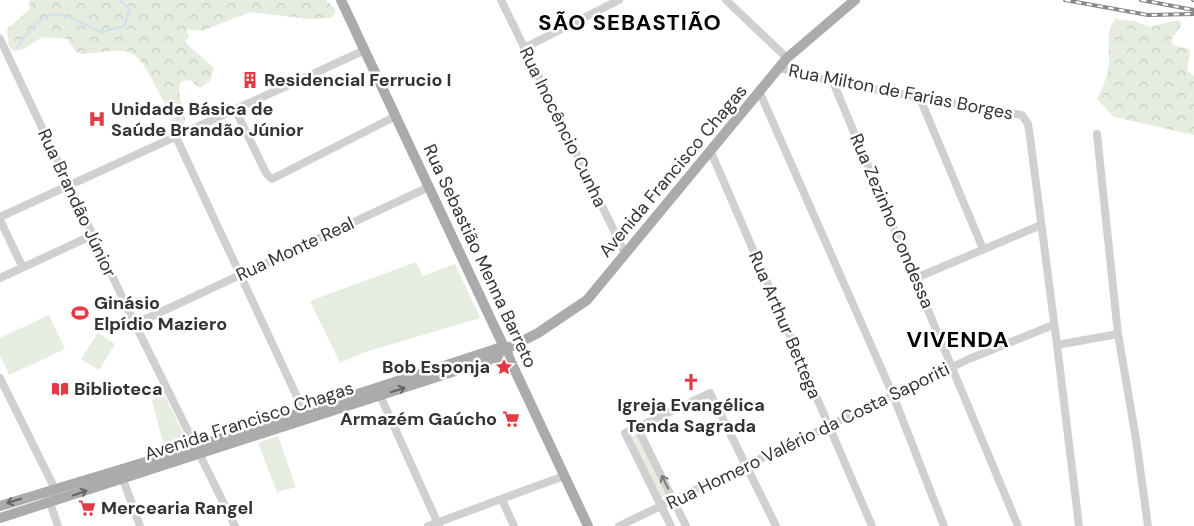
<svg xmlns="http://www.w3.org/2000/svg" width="1194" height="526" font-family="'DM Sans',sans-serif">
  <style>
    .green { fill: #e6ecdf }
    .forest { fill: url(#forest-crowns) }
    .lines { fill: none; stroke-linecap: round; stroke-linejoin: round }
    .stream { stroke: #cfe2ee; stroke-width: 2 }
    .minor { stroke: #d0d0d0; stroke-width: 8 }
    .major { stroke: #ababab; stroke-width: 10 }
    .rail-casing { stroke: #888; stroke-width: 4 }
    .rail { stroke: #fff; stroke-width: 2; stroke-dasharray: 5.5; stroke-linecap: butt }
    .oneway { stroke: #636363 }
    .oneway2 { stroke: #7a7a7a }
    .labels { text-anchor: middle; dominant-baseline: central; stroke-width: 5; stroke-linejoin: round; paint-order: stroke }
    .poi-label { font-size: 18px; font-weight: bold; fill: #333; stroke: #fff; text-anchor: start }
    .street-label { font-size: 18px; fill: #333; stroke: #fff }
    .district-label { font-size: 22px; font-weight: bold; letter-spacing: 1px; fill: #000; stroke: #fff }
  </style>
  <defs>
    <pattern id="forest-crowns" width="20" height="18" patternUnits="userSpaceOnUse" patternTransform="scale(1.25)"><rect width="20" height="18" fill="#e6ecdf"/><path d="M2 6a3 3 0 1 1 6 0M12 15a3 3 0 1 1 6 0" fill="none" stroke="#c6cbc0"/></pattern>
  </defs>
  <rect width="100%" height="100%" fill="#fff"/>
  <g class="green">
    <polygon points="416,262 423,276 455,264 480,318 365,352 340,363 310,301"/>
    <polygon points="49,315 65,349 9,375 0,355 0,338"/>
    <polygon points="98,333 115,344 99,370 81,359"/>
    <polygon points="164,394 186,439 164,447 152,400"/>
    <polygon points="637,434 667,495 661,498 630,437"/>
    <polygon points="278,436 296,487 277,492 258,443"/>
  </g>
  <g class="forest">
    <path d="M29 0H326L336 10 332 18 308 19 250 12 202 31 187 29 189 37 185 41 188 45 214 68 210 81 200 88 190 80 181 81C175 93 186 110 185 123L180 128H171L170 122 173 118C169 106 161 99 156 87 133 40 128 51 81 54L76 52 67 39 42 37 24 49 13 51 9 46 7 29 30 9Z"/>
    <path d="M1115 19 1134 21 1150 27 1178 20 1182 24 1171 40 1173 45 1189 49C1193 61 1180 68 1194 76V135L1114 117 1097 99C1103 87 1108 75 1109 62 1110 46 1105 33 1115 19Z"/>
  </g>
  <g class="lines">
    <path class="stream" d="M17 47C51 0 55 12 102 32L125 26 129 9 119 0"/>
    <g class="minor">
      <polyline points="501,0 625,253"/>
      <polyline points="726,0 787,58"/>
      <polyline points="0,39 135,324 235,526"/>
      <polyline points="524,48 619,0"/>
      <polyline points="779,68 833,82 1022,115 1028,124 1030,137 1057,345 1118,334 1097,134"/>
      <polyline points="833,82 1018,526"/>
      <polyline points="760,93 893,395 944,526"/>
      <polyline points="919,96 983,249"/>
      <polyline points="236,111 266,173 272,179 396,116"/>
      <polyline points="176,137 306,416"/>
      <polyline points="711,152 872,526"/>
      <polyline points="0,217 365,50"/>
      <polyline points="0,220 22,266"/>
      <polyline points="0,278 93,235"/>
      <polyline points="916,278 1041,225"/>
      <polyline points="135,324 429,187"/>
      <polyline points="1118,334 1136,439 1148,526"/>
      <polyline points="1057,345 1079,526"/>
      <polyline points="0,378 52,483 55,493"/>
      <polyline points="378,391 439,526"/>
      <polyline points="637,427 686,526"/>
      <polyline points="121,474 140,526"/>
      <polyline points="48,497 58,526"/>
      <polyline points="502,500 514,526"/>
      <polyline points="428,526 564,476"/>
      <polyline points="619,526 969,359 1053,325"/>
      <polyline points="671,526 625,433 710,393 776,526"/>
    </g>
    <g class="major">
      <polyline points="341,0 588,526"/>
      <polyline points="506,349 538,333 587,300 787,58 855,0"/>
      <polyline points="0,506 195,447 505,346"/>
      <polyline points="0,518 508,354"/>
    </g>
    <g class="rail-casing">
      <g id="rail">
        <polyline points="1065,0 1148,15 1194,14"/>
        <polyline points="1141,0 1194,10"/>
        <polyline points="1193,0 1194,0"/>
      </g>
    </g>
    <use href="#rail" class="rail"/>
  </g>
  <defs><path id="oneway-shaft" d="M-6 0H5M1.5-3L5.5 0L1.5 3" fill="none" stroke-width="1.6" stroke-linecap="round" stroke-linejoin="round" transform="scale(1.25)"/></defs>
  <g class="oneway">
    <use href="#oneway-shaft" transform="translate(398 390) rotate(-18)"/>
    <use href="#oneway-shaft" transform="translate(80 493) rotate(-19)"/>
    <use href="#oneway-shaft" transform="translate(14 501) rotate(163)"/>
  </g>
  <use class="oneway2" href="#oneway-shaft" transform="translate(665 482) rotate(-116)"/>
  <defs>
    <g id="building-bare" transform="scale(1.35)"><path d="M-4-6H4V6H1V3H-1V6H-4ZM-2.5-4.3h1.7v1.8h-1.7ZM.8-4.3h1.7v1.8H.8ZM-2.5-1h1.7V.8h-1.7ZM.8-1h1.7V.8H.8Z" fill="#e63946" stroke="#fff" stroke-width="2.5" paint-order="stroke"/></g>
    <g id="hospital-bare" transform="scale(1.35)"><path d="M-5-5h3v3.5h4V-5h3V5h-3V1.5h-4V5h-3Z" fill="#e63946" stroke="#fff" stroke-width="2.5" paint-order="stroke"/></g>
    <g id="stadium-bare" transform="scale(1.35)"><path d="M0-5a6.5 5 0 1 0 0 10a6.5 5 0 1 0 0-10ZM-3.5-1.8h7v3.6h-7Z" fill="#e63946" stroke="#fff" stroke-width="2.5" paint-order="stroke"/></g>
    <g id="sight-bare" transform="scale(1.35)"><path d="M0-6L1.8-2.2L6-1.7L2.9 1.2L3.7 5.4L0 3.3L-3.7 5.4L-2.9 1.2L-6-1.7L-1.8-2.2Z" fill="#e63946" stroke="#fff" stroke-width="2.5" paint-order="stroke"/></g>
    <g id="church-bare" transform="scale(1.35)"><path d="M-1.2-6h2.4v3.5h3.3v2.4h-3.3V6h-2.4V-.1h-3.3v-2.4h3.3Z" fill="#e63946" stroke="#fff" stroke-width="2.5" paint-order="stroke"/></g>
    <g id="library-bare" transform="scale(1.35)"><path d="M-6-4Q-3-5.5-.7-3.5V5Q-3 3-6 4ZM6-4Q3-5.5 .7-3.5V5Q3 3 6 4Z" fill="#e63946" stroke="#fff" stroke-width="2.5" paint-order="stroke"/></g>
    <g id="supermarket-bare" transform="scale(1.35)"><path d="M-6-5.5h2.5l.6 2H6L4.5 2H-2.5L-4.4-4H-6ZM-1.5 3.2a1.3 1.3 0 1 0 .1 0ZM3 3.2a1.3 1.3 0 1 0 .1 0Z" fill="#e63946" stroke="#fff" stroke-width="2.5" paint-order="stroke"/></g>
  </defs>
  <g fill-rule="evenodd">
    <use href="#building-bare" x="250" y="80"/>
    <use href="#hospital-bare" x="97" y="119"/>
    <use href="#stadium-bare" x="80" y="313"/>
    <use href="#sight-bare" x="504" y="367"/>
    <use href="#church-bare" x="691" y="382"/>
    <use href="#library-bare" x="60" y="389"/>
    <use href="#supermarket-bare" x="511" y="419"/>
    <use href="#supermarket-bare" x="87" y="508"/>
  </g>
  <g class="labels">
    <g class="poi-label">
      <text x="264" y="80">Residencial Ferrucio I</text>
      <text x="111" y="109">Unidade Básica de<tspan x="111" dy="21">Saúde Brandão Júnior</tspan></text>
      <text x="94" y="303">Ginásio<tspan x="94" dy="21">Elpídio Maziero</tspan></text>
      <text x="490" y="367" text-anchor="end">Bob Esponja</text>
      <text x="74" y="389">Biblioteca</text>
      <text x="691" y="405" text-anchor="middle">Igreja Evangélica<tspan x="691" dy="21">Tenda Sagrada</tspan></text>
      <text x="497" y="419" text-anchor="end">Armazém Gaúcho</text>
      <text x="101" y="508">Mercearia Rangel</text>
    </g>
    <g class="street-label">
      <text transform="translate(901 92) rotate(11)">Rua Milton de Farias Borges</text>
      <text transform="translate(563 127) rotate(64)">Rua Inocêncio Cunha</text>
      <text transform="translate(673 171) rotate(-50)">Avenida Francisco Chagas</text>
      <text transform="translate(77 203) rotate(65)">Rua Brandão Júnior</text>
      <text transform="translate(892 221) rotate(67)">Rua Zezinho Condessa</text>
      <text transform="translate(295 249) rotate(-25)">Rua Monte Real</text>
      <text transform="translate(480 256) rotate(65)">Rua Sebastião Menna Barreto</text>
      <text transform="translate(785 325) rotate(67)">Rua Arthur Bettega</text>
      <text transform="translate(249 421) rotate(-18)">Avenida Francisco Chagas</text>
      <text transform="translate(808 436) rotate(-26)">Rua Homero Valério da Costa Saporiti</text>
    </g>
    <g class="district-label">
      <text x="630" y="22">SÃO SEBASTIÃO</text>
      <text x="958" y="339">VIVENDA</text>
    </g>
  </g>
</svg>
